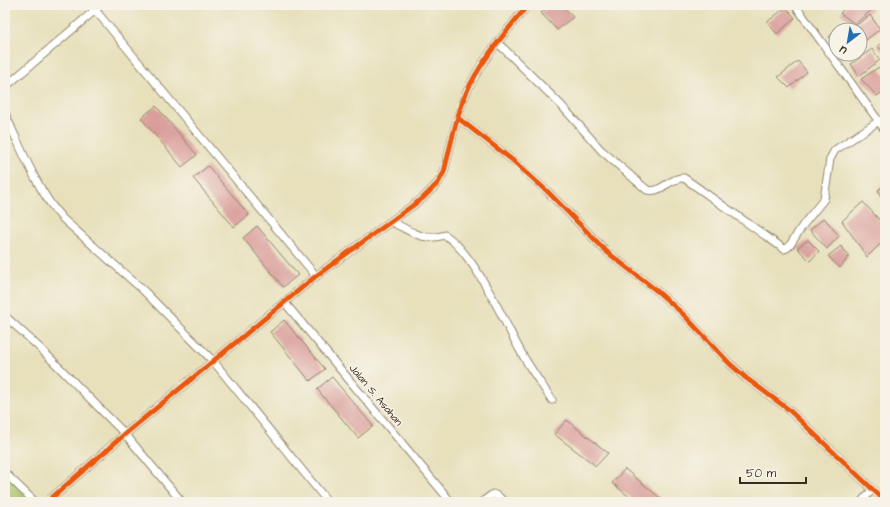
<svg xmlns="http://www.w3.org/2000/svg" width="890" height="507" font-family="'Architects Daughter',sans-serif">
  <style>
    .green { fill: #a9c369; stroke: #727644 }
    .building { fill: #d99c99 }
    .lines { fill: none; stroke-linecap: round; stroke-linejoin: round }
    .minor-casing { stroke: #91856c; stroke-width: 9 }
    .minor { stroke: #fff; stroke-width: 7 }
    .cycleway-casing { stroke: #f7f3e8; stroke-width: 8 }
    .cycleway { stroke: #e8590c; stroke-width: 5 }
    .labels { text-anchor: middle; dominant-baseline: central; stroke-width: 3; stroke-linejoin: round; paint-order: stroke }
    .street-label { font-size: 11px; fill: #3b2a1e; stroke: #f7f3e8 }
  </style>
  <rect width="100%" height="100%" fill="#f7f3e8"/>
  <filter id="ink" filterUnits="userSpaceOnUse"><feTurbulence type="fractalNoise" baseFrequency=".025" numOctaves="2"/><feDisplacementMap in="SourceGraphic" scale="8" xChannelSelector="R" yChannelSelector="G"/><feConvolveMatrix kernelMatrix="1 2 1 2 8 2 1 2 1" color-interpolation-filters="sRGB"/></filter>
  <filter id="wash" filterUnits="userSpaceOnUse"><feTurbulence type="fractalNoise" baseFrequency=".012" numOctaves="4" result="noise"/><feDisplacementMap in="SourceGraphic" scale="16" xChannelSelector="R" yChannelSelector="G"/><feGaussianBlur stdDeviation="0.9" result="paint"/><feColorMatrix in="noise" values="0 0 0 0 0 0 0 0 0 0 0 0 0 0 0 0 0 1.4 0 .05"/><feComposite in="paint" operator="in"/></filter>
  <g filter="url(#wash)">
    <rect width="100%" height="100%" fill="#e7e0bb"/>
    <polygon class="green" points="5,474 34,502 5,502"/>
    <g id="blocks">
      <g class="building">
        <polygon points="551,5 562,5 573,17 557,30 541,13"/>
        <polygon points="848,5 869,5 873,9 855,24 840,13"/>
        <polygon points="786,7 795,18 777,34 767,22"/>
        <polygon points="870,15 880,29 866,40 860,32 860,30 858,30 855,26"/>
        <polygon points="837,28 839,30 836,30 836,45 829,37"/>
        <polygon points="885,42 885,52 877,46"/>
        <polygon points="872,49 880,60 859,76 851,64"/>
        <polygon points="798,61 807,72 789,88 778,77"/>
        <polygon points="879,67 885,76 885,90 877,96 861,79"/>
        <polygon points="156,106 197,155 182,167 141,118"/>
        <polygon points="208,166 249,215 234,227 193,178"/>
        <polygon points="885,185 885,204 878,190"/>
        <polygon points="863,202 885,226 885,239 867,257 842,221"/>
        <polygon points="824,218 839,236 827,249 810,230"/>
        <polygon points="257,226 298,275 283,287 243,238"/>
        <polygon points="808,240 819,251 810,261 797,248"/>
        <polygon points="841,246 849,256 840,268 828,256"/>
        <polygon points="284,320 325,369 310,381 270,332"/>
        <polygon points="332,377 373,426 358,438 317,389"/>
        <polygon points="567,420 608,453 596,466 554,434"/>
        <polygon points="625,469 665,502 636,502 612,483"/>
      </g>
    </g>
  </g>
  <g filter="url(#ink)">
    <use href="#blocks" fill-opacity="0" stroke="#91856c" stroke-width="1"/>
    <g class="lines">
      <g class="minor-casing">
        <g id="minor">
          <polyline points="91,5 316,276"/>
          <polyline points="795,5 885,130"/>
          <path d="M498 43 561 105 601 150 647 190C661 194 670 177 684 178L784 249 787 248 790 245 803 225 824 199 830 159 835 150 879 121"/>
          <polyline points="5,87 101,5"/>
          <path d="M5 114C20 146 38 192 62 218L144 291 214 362 328 502"/>
          <polyline points="458,118 511,159 547,191 607,252 657,291 683,314 730,364 746,378 788,409 885,501"/>
          <path d="M392 222C411 231 423 242 445 235 475 254 504 322 522 354 531 370 542 385 552 400"/>
          <polyline points="285,303 451,502"/>
          <polyline points="5,316 41,349 125,434 182,502"/>
          <polyline points="5,473 35,502"/>
          <path d="M47 502 125 434 316 276 423 198 438 183 444 172C450 148 455 122 464 98 478 64 504 34 528 5"/>
          <polyline points="482,502 493,494 499,497 504,502"/>
          <polyline points="861,502 872,490"/>
        </g>
      </g>
      <use href="#minor" class="minor"/>
      <g class="cycleway-casing">
        <g id="cycleway">
          <polyline points="458,118 511,159 547,191 607,252 657,291 683,314 730,364 746,378 788,409 885,501"/>
          <path d="M47 502 125 434 316 276 423 198 438 183 444 172C450 148 455 122 464 98 478 64 504 34 528 5"/>
        </g>
      </g>
      <use href="#cycleway" class="cycleway"/>
    </g>
  </g>
  <g class="labels">
    <g class="street-label">
      <text transform="translate(376 395) rotate(50)">Jalan S. Asahan</text>
    </g>
  </g>
  <rect width="890" height="507" fill="none" stroke="#f7f3e8" stroke-width="20"/>
  <g transform="translate(848 42) rotate(211)"><circle r="19" fill="#f7f3e8" stroke="#aca397"/>
  <path d="M0-3L7 15L0 10L-7 15Z" fill="#1f6fb2"/>
  <text y="-6" font-size="11" font-weight="bold" text-anchor="middle" fill="#3b2a1e">U</text>
  </g>
  <path d="M740 477v6h66v-6" fill="none" stroke="#3b2a1e" stroke-width="2"/>
  <text x="746" y="477" font-size="12" fill="#3b2a1e" stroke="#f7f3e8" stroke-width="3" paint-order="stroke">50 m</text>
</svg>
